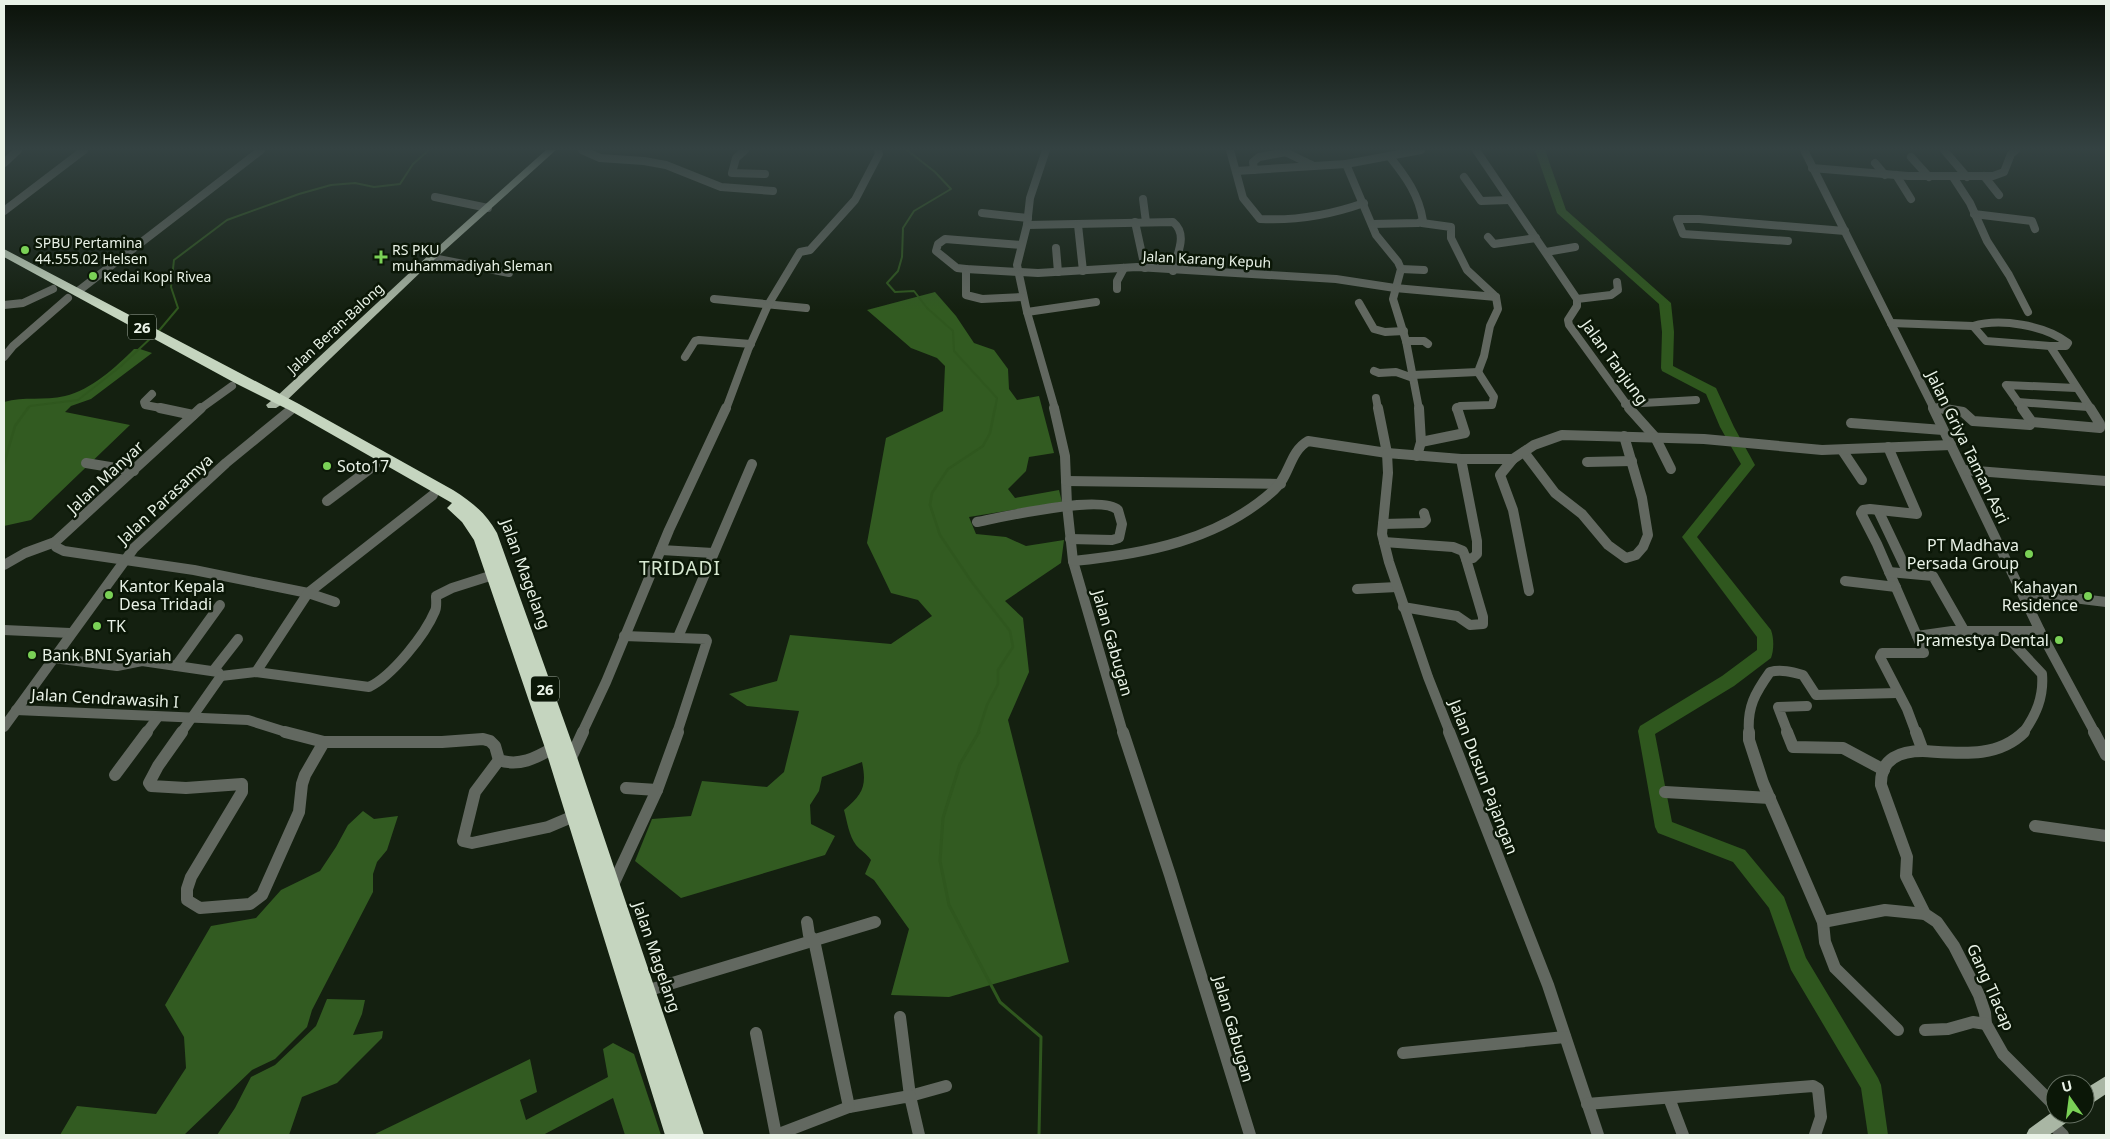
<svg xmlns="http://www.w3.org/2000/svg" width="2110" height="1139" font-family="'Noto Sans',sans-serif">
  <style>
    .forest { fill: #325b21 }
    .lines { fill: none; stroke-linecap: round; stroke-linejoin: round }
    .stream-far2 { stroke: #2f571e; stroke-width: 2 }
    .stream-far1 { stroke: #2f571e; stroke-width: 2.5 }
    .stream { stroke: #2f571e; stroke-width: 3 }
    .river { fill: #2f571e; fill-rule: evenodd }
    .minor-far2 { stroke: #626860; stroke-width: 8 }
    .minor-far1 { stroke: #626860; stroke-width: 10 }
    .minor { stroke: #626860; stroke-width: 12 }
    .major { fill: #a9b6a4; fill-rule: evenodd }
    .highway { fill: #c5d5bf; fill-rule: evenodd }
    .poi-dot { fill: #7ad156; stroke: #0b1707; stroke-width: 2 }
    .labels { text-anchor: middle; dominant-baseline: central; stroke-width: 5; stroke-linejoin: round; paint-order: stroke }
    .far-poi-label { font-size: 14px; fill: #e9f2e7; stroke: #0b1707; text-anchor: start }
    .far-street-label { font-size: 14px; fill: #e9f2e7; stroke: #0b1707 }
    .shield { fill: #0b1707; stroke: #a6b0a4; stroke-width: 1 }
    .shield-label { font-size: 15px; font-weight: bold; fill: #e9f2e7 }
    .street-label { font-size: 16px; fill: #e9f2e7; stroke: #0b1707 }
    .poi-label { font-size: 16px; fill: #e9f2e7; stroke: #0b1707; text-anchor: start }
    .quarter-label { font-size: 19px; letter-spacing: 1px; fill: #d7e8d1; stroke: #0b1707 }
  </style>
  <rect width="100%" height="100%" fill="#142010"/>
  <g class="forest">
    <path d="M935 292 956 316 974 343 994 350 1008 369 1009 389 1017 400 1039 396 1054 453 1029 457 1026 471 1008 489 1015 498 1059 490 1062 502 969 517 976 534 1006 537 1026 546 1064 540 1061 563 1005 601 1023 618 1029 672 1008 720 1069 962 949 997 891 995 909 929 874 880 865 874 871 860C866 853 860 850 856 845 849 836 847 821 844 810 863 794 867 786 862 762L822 777 819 791 810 805 811 824 835 836 825 855 681 898 635 861 652 819 691 816 702 781 767 787 784 772 799 711 747 706 729 694 777 681 790 635 891 644 932 616 918 600 891 593 867 543 886 438 943 411 945 366 937 358 911 348 867 310Z"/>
    <path d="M134 349H140L152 353 91 399 71 406 65 412 130 425 31 520 4 526V402C24 396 44 401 65 396 91 390 116 367 134 349Z"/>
    <polygon points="363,811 374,819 398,816 387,850 377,862 373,874 373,892 312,1010 307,1027 275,1059 252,1070 184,1135 60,1135 77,1106 156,1114 186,1068 184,1037 165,1005 211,926 256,918 281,890 320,871 336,847 348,825"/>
    <polygon points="327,999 365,1000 362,1014 353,1035 383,1031 382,1038 337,1083 302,1097 289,1135 217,1135 235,1108 251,1077 275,1065 316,1026"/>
    <polygon points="613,1043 634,1054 661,1135 625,1135 613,1098 543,1135 373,1135 530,1059 537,1092 520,1100 526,1120 608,1077 603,1049"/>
  </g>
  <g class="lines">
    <g class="stream-far2">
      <polyline points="907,150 935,172 951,189 914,211 903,228 902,257 898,271 887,283 895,292 914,291 927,308 953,331 954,351 997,398 995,409"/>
      <polyline points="157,333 178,308 171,287 174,260 227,220 299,194 331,185 355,183 374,187 400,184 413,164 429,150"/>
      <polyline points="27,409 30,406 78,400 121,366 153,336"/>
    </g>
    <g class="stream-far1">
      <polyline points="4,464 15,426 28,408"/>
      <polyline points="978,733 987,705 998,684 998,670 1013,647 1010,631 971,581 940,535 930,505 932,493 948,469 983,446 990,433 995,408"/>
    </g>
    <polyline class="stream" points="979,732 960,764 943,818 940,861 949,905 1000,1002 1041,1037 1039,1135"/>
    <path class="river" d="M1535 150H1545L1566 210 1671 303 1674 332 1673 366 1716 388 1734 427 1755 465 1697 537 1771 630C1774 638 1774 650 1771 658L1734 686 1655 734 1672 822 1745 850 1784 897 1806 958 1878 1078 1881 1085 1888 1135H1868L1861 1088 1791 970 1769 908 1733 862 1658 833 1655 827 1638 731 1640 726 1722 676 1757 650V637L1682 537 1741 464 1720 427 1706 394 1662 371 1661 368 1662 332 1659 304 1557 213Z"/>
    <g class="minor-far2">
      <polyline points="582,150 600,158 644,161 666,165 721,187 773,191"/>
      <polyline points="745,150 736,158 732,173 765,174"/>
      <polyline points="1046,150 1030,198 1027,225 1017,265 1027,312 1055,409"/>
      <path d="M1230 150 1243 198 1260 219C1296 221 1330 215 1364 203"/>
      <polyline points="1281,150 1314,166 1346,164 1376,235 1398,262 1401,269 1393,299 1406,341 1419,409"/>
      <polyline points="1476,150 1577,299 1577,306 1568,320 1569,325 1630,409"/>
      <polyline points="1804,150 1934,409"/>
      <polyline points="1944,150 1967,177"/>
      <polyline points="1911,157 1929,177"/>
      <polyline points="4,163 18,150"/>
      <polyline points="1875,163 1885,175"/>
      <polyline points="1346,164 1421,150"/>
      <polyline points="1812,168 1908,176 1993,176 2004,172 2011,154 2016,150"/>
      <polyline points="1254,170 1253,162 1259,157 1287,152"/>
      <polyline points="1236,171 1314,166"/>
      <polyline points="1896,175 1911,199"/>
      <polyline points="1984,176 1999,195"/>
      <polyline points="1464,177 1481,201 1509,200"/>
      <polyline points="1953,177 1970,203 1987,241 2009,275 2028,312"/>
      <polyline points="435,197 488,208"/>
      <polyline points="1143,199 1146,222"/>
      <polyline points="4,211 84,150"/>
      <polyline points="982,213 1028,218"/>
      <polyline points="1974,214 2032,221 2035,229"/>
      <polyline points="1135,222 1145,268"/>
      <polyline points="1422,223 1451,227 1451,238 1467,270 1496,297 1498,309 1490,326 1484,356 1478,372"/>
      <path d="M1372 224 1418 223 1423 221C1419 195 1406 177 1390 157"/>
      <path d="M1027 225 1173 222C1189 235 1176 255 1173 271"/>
      <polyline points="1078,225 1083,271"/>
      <polyline points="1488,237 1494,244 1536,238"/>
      <polyline points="1788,241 1683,234 1677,219 1699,219 1845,231"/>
      <polyline points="1021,245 945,239 938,244 936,251 957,268 966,269 1038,273 1137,267 1336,279 1395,288 1496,297"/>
      <polyline points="1056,248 1058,272"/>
      <polyline points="1546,252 1575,247"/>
      <polyline points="433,258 509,273"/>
      <polyline points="966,269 966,295 982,299 1023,297"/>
      <polyline points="1401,269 1424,270"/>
      <polyline points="1117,289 1117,281 1124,268"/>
      <polyline points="77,292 261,150"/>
      <polyline points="714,299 806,308"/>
      <polyline points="1577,299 1611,295 1618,290 1617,282"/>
      <polyline points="1359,303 1374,329 1385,332 1404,331"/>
      <polyline points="4,305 23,303 53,289"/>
      <polyline points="1027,312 1096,302"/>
      <polyline points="1891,323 1973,326 1986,341 2050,346 2091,409"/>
      <path d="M1973 326C2000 318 2045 325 2068 343L2066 346H2050"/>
      <polyline points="1406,341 1424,341 1428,344"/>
      <polyline points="4,357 13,346 68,298"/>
      <polyline points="685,357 695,341 699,340 751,344"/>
      <polyline points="1374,371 1379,373 1396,372 1413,378"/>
      <polyline points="1413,375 1478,372"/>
      <polyline points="152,394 144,402 145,405 166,409"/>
      <polyline points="1376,398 1378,409"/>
      <polyline points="2018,402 2088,407"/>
      <polyline points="1625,404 1696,400"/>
      <polyline points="1932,407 1947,409"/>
      <polyline points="200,409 232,386"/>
      <polyline points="291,409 294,407"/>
      <polyline points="726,409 748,350 768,305 800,252 810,250 855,200 879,154 878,150"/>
      <polyline points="1456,409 1460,406 1492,405 1494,397 1478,372"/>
      <polyline points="2023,409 2006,385 2076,388"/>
    </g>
    <g class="minor-far1">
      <polyline points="160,408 193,415"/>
      <polyline points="201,408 55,542 56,547 64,551 194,570 308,593 433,495"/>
      <polyline points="1054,408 1065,456 1067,505 1073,561 1123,733"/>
      <polyline points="1629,408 1655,437 1671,469"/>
      <polyline points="1933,408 2040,631 2095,733"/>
      <polyline points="1939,408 1963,412 1973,421 2030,425"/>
      <polyline points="2022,408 2032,422 2100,428 2100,424 2090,408"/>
      <polyline points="1851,423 1943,430"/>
      <polyline points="1421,442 1465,433 1457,408"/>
      <polyline points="1888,447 1917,514 1870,509 1863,510 1861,513 1877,544 1917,636"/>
      <polyline points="1842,450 1862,480"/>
      <polyline points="1524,452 1555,493 1582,514 1608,545 1626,558 1636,555 1643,547 1648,535 1642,498 1624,436"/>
      <polyline points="1417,456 1421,442 1419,408"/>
      <polyline points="1513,459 1500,475 1513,510 1529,591"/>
      <polyline points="1587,462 1632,461"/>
      <polyline points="86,463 134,471"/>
      <polyline points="1964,470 2106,481"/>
      <polyline points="1066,481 1281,484"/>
      <polyline points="327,501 375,465"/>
      <polyline points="1878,510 1908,573"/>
      <path d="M977 522C1002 517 1102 494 1118 510L1122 524 1119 538 1112 540 1070 539"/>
      <polyline points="1383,524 1423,523 1426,520 1424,513"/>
      <polyline points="1384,542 1453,547 1463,551 1466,559 1473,558 1477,554 1477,541 1461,459"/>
      <polyline points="661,550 713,553"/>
      <path d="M1073 561C1145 554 1219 540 1274 490 1290 476 1289 452 1308 441L1387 453 1378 408"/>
      <polyline points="4,565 25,553 55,542"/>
      <polyline points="1889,572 1933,576 1965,632"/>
      <polyline points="1845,581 1896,587"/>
      <polyline points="1357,589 1397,587"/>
      <polyline points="2023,592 2106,602"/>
      <polyline points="1403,607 1457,616 1470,625 1483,624 1483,617 1466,559"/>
      <polyline points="4,630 70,633"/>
      <path d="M2002 631 2042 674C2044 697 2036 715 2023 733"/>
      <polyline points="624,636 706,639 707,641 677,733"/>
      <polyline points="678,637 752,464"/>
      <path d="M53 658 117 666 142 661 218 672 221 676 256 672 369 687C392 676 425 635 435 611 437 607 436 601 436 596L452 588 493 575"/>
      <polyline points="176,666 220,605"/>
      <polyline points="213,671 238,639"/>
      <polyline points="256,672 308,593 335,602"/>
      <polyline points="16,710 248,720 289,733"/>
      <polyline points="4,727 134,548 226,463 293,408"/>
      <polyline points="146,733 158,717"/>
      <polyline points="181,733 221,676"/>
      <polyline points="582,733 606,682 669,530 726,408"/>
      <polyline points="1450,733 1428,677 1389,562 1382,534 1388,473 1387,453 1461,459 1513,459 1534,445 1562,435 1704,439 1822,450 1951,445"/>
      <path d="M1749 733C1747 707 1755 693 1770 672 1781 669 1792 672 1803 675L1816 695 1898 693"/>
      <polyline points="1788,733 1778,707 1807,706"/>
      <polyline points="1916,733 1907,709 1880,657 1882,653 1924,653 1917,636 1952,631 2040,631"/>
    </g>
    <g class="minor">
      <polyline points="182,732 158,766 149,783 151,786 186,788 242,784 242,792 191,877 187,889 187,900 200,908 250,904 262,895 299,812 302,784 305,775 324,742"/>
      <path d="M285 732 324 742H442L483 739 490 741 495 746 499 760C519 767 536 758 553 748"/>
      <polyline points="1123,732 1170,875 1250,1135"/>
      <polyline points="1449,732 1548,985 1598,1135"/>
      <polyline points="1749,732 1749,740 1763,783 1823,922 1825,942 1835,968 1898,1030"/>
      <polyline points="1787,732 1793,747 1843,748 1884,770"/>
      <path d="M1916 732 1923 751C1901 751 1880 758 1881 785L1907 857 1906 876 1925 914 1937 922 1954 946 1979 995 1985 1013 1986 1024 2003 1054 2055 1106"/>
      <polyline points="2094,732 2106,755"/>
      <path d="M1923 751C1958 753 1997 759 2024 732"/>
      <polyline points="499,760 475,792 463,841 472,843 548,827 574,816"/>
      <polyline points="570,760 583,732"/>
      <polyline points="115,775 147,732"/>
      <polyline points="626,788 657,790"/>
      <polyline points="1665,792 1770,798"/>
      <polyline points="2035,826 2106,836"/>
      <polyline points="612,887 657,790 678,732"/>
      <polyline points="1823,922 1885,910 1925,914"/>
      <polyline points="646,991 875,922"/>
      <polyline points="900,1017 910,1096 946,1086"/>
      <polyline points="1925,1030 1948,1029 1973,1022 1986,1024"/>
      <polyline points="756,1033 776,1135"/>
      <polyline points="1403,1053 1565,1037"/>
      <polyline points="1669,1098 1683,1135"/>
      <polyline points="1587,1104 1813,1086 1818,1089 1821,1117 1815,1135"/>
      <polyline points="849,1107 910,1096 919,1135"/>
      <polyline points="2051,1123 2063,1135"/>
      <polyline points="776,1135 849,1107 814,940 809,935 807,922"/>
    </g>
    <g class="major">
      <polygon points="546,150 556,150 425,268 284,403 276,408 268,408 266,405 276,397 419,264"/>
      <polygon points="2106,1076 2106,1094 2085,1108 2085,1089"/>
      <polygon points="2055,1110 2055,1114 2073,1114 2070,1120 2049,1135 2026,1135 2029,1129"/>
    </g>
    <path class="highway" d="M4 249 299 404 453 490C472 502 486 513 497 533L578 760 704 1135H665L545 748 474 540 462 522 447 508 452 503 289 410 235 383 4 257Z"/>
  </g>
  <linearGradient id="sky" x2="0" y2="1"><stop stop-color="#0b1209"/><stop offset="0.48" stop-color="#344242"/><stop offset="1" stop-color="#344242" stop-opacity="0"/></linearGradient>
  <rect width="2110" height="310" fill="url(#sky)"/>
  <g class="poi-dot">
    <circle cx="25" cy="250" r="5"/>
    <path d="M378.5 249.5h5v5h5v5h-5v5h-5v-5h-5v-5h5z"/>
    <circle cx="93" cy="276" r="5"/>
    <circle cx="327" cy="466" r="5"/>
    <circle cx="2029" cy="554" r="5"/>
    <circle cx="109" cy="595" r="5"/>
    <circle cx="2088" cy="596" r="5"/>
    <circle cx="97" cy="626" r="5"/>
    <circle cx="2059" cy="640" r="5"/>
    <circle cx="32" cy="655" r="5"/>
  </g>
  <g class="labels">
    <g class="far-poi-label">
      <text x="35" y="242">SPBU Pertamina<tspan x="35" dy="16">44.555.02 Helsen</tspan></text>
      <text x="392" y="249">RS PKU<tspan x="392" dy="16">muhammadiyah Sleman</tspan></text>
      <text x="103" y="276">Kedai Kopi Rivea</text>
    </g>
    <g class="far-street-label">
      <text transform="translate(1207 259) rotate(3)">Jalan Karang Kepuh</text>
      <text transform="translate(335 328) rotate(-43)">Jalan Beran-Balong</text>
    </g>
    <g class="shield">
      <rect x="128" y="314.5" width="28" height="25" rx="4"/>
      <rect x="531" y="676.5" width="28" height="25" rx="4"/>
    </g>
    <g class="shield-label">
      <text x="142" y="327">26</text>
      <text x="545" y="689">26</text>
    </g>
    <g class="street-label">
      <text transform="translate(1615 362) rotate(54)">Jalan Tanjung</text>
      <text transform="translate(1968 447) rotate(64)">Jalan Griya Taman Asri</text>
      <text transform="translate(105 477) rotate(-43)">Jalan Manyar</text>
      <text transform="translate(165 499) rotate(-43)">Jalan Parasamya</text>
      <text transform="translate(526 574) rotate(70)">Jalan Magelang</text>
      <text transform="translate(1113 643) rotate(74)">Jalan Gabugan</text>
      <text transform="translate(105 698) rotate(3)">Jalan Cendrawasih I</text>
      <text transform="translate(1484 777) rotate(69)">Jalan Dusun Pajangan</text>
      <text transform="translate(657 957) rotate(71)">Jalan Magelang</text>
      <text transform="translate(1991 987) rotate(66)">Gang Tlacap</text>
      <text transform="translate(1234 1029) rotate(74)">Jalan Gabugan</text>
    </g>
    <g class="poi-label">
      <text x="337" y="466">Soto17</text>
      <text x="2019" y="545" text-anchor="end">PT Madhava<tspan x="2019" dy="18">Persada Group</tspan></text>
      <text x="119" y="586">Kantor Kepala<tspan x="119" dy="18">Desa Tridadi</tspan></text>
      <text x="2078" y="587" text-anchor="end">Kahayan<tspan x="2078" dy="18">Residence</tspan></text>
      <text x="107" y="626">TK</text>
      <text x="2049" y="640" text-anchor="end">Pramestya Dental</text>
      <text x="42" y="655">Bank BNI Syariah</text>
    </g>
    <g class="quarter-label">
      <text x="680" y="568">TRIDADI</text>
    </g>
  </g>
  <rect width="2110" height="1139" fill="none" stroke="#e9f2e7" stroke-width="10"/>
  <g transform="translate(2070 1099) rotate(346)"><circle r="24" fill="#0b1707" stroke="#646f61"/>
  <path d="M0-4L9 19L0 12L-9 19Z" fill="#7ad156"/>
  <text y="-8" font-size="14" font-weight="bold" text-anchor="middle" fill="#e9f2e7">U</text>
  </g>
</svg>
